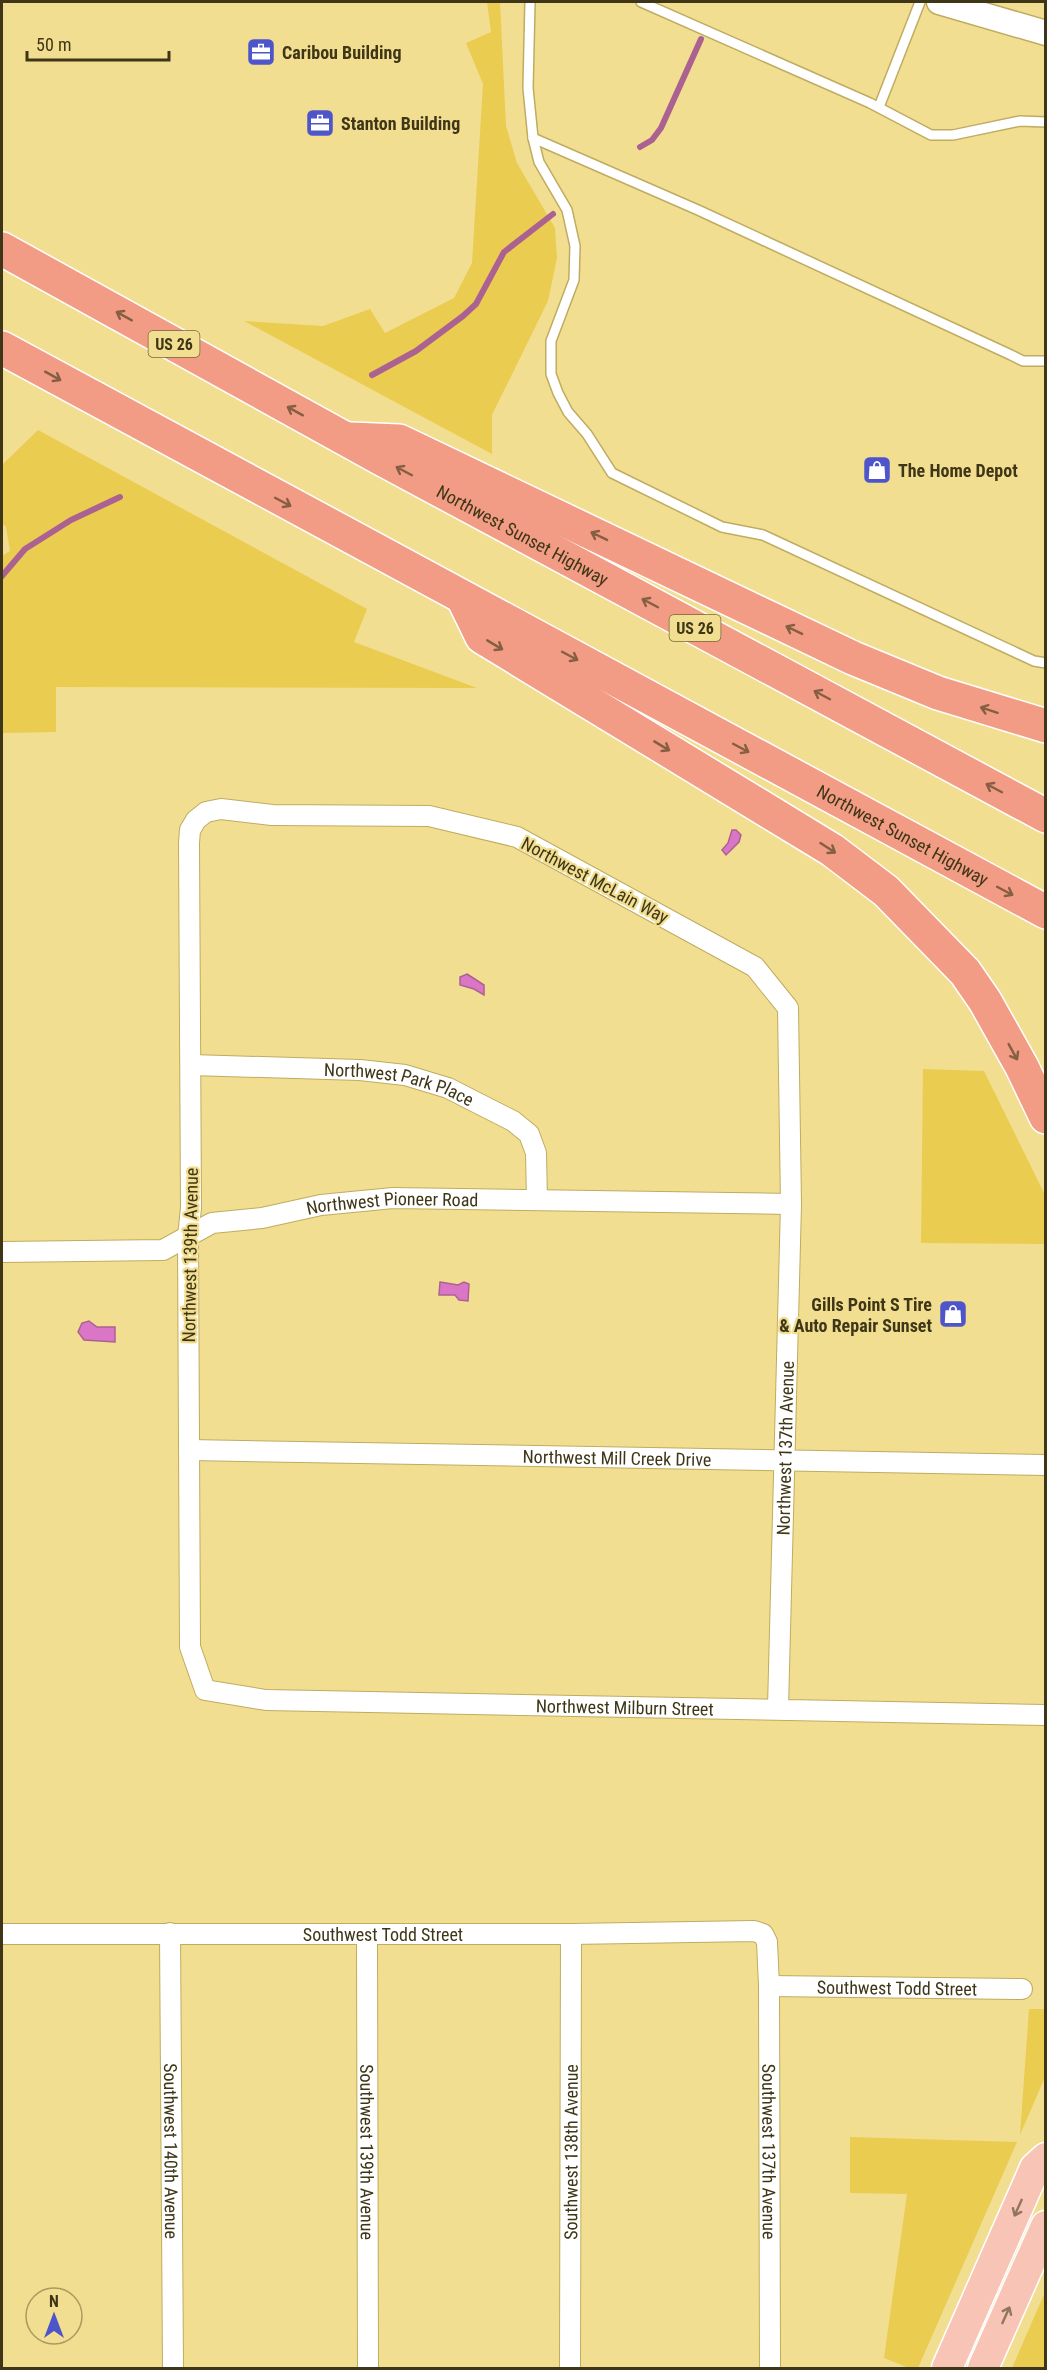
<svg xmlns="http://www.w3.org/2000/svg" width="1047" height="2370" font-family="'Roboto Condensed',sans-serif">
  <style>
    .green { fill: #eacc51 }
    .water { fill: #db75c6; stroke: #ac6291; stroke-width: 1.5 }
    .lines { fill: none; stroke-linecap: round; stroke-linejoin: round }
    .stream { stroke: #ac6291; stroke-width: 6 }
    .service-casing { stroke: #bfac60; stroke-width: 12 }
    .minor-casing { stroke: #bfac60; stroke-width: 22 }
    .tertiary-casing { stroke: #bfac60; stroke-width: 27 }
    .primary-casing { stroke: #fff; stroke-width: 33 }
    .motorway-casing { stroke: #fff; stroke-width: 36 }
    .service { stroke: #fff; stroke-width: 9 }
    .minor { stroke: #fff; stroke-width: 20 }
    .tertiary { stroke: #fff; stroke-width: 24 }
    .primary { stroke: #f7c4b6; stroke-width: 30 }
    .motorway { stroke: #f29c85; stroke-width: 33 }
    .oneway { stroke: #865f42 }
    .oneway2 { stroke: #91765e }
    .labels { text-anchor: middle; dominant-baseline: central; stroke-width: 4.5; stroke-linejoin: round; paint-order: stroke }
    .shield { fill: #f2de91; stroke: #74683b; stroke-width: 1.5 }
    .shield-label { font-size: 16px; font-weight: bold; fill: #3e3616 }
    .poi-label { font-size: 18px; font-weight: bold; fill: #3e3616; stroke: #f2de91; text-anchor: start }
    .street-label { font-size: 18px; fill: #3e3616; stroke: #f2de91 }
  </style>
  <rect width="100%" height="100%" fill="#f2de91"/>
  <g class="green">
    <polygon points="487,2 500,2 506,126 517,163 555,228 557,258 548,301 492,415 492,454 244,321 323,326 370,309 385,333 454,298 472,263 483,84 466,43 491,32"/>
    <polygon points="38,430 367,609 354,642 477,688 56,687 56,732 2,733 2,556 10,551 6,527 2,523 2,465"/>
    <polygon points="923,1069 984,1071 1045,1195 1045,1244 921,1243"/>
    <polygon points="1029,2009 1045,2009 1045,2077 1020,2135"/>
    <polygon points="850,2137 1017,2142 918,2368 909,2368 884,2358 907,2194 850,2193"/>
    <polygon points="1045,2292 1045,2368 1012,2368"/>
  </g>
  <g class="water">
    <polygon points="732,830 736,830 741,835 739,842 726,855 722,850 728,843"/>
    <polygon points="467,974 484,985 484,995 474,989 460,985 460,977"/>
    <polygon points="440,1282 458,1285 464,1282 469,1284 468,1301 459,1300 455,1295 439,1295"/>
    <polygon points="89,1321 97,1327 115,1327 115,1342 84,1340 78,1332 82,1323"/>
  </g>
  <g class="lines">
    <g class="stream">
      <polyline points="640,147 652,140 661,128 701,39"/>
      <polyline points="372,375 416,351 463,316 476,304 504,252 553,214"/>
      <polyline points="2,576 25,549 71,520 120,497"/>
    </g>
    <g class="service-casing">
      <g id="service">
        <polyline points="530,2 528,88 533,138 539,162 567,210 575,246 574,280 551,341 551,374 558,393 568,412 587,434 612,473 722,527 763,535 1034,661 1046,663"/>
        <polyline points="641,2 870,103 931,135 953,135 1020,121 1046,122"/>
        <polyline points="879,107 920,2"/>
        <polyline points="533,138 698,210 1011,355 1023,361 1046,361"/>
      </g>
    </g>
    <g class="minor-casing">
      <g id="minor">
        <path id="s1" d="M191 1065 360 1070 405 1075 448 1088 513 1121 529 1134 536 1153 537 1200"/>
        <path id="s2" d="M2 1252 163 1250 212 1223 262 1218 321 1205 393 1198 791 1204"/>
        <path id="s3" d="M189 1450 1046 1465"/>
        <path id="s4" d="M778 1708 791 1204 788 1008 755 967 517 837 429 816 272 815 221 809 206 812 196 820 190 830 189 843 191 1208 188 1237 190 1647 205 1690 266 1700 1046 1715"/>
        <path id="s5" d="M170 1933 173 2368"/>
        <path id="s6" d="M2 1934H571L754 1931 763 1934 767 1942 769 1986 770 2368"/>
        <path id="s7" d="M367 1934 368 2368"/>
        <path id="s8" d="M769 1986 1022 1989"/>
        <path id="s9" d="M570 2368 571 1934"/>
      </g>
    </g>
    <g class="tertiary-casing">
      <polyline id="tertiary" points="939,2 1046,33"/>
    </g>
    <g class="primary-casing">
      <g id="primary">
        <polyline points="947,2368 1035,2168 1046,2158"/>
        <polyline points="983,2368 1046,2226"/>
      </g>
    </g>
    <g class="motorway-casing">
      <g id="motorway">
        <path id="s10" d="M2 249 380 458 1046 816"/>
        <path id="s11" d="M2 348 1046 912"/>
        <polyline points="351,439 399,441 853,658 938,693 1046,726"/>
        <polyline points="463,598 482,637 832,850 886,891 965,972 985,1001 1022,1067 1046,1117"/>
      </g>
    </g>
    <use href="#service" class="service"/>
    <use href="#minor" class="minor"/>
    <use href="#tertiary" class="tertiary"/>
    <use href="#primary" class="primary"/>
    <use href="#motorway" class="motorway"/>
  </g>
  <defs><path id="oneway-shaft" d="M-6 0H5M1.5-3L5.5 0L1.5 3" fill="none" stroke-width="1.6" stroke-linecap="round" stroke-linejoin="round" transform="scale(1.5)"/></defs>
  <g class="oneway">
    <use href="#oneway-shaft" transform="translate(124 316) rotate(-151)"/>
    <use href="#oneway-shaft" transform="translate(53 376) rotate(29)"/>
    <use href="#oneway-shaft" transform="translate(295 411) rotate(-151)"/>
    <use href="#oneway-shaft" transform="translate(404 471) rotate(-152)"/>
    <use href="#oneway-shaft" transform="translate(283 502) rotate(28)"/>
    <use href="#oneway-shaft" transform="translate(599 536) rotate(-154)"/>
    <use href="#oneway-shaft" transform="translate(650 603) rotate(-152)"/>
    <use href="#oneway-shaft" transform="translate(794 630) rotate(-154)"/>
    <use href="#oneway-shaft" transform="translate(495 645) rotate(31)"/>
    <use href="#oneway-shaft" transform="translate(570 656) rotate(28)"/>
    <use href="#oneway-shaft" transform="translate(822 695) rotate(-152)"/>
    <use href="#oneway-shaft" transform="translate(989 710) rotate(-162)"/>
    <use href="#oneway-shaft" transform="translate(662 746) rotate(31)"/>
    <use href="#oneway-shaft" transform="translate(741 748) rotate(28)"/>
    <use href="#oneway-shaft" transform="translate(994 788) rotate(-152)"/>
    <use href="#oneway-shaft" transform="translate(828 848) rotate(33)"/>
    <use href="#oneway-shaft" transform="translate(1005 891) rotate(28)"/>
    <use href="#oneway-shaft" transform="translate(1013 1052) rotate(61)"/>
  </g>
  <g class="oneway2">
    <use href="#oneway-shaft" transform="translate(1018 2208) rotate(114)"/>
    <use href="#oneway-shaft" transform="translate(1006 2315) rotate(-66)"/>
  </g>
  <defs>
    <g id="office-square" transform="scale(1.5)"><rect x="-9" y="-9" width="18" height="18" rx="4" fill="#4e55cb" stroke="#f2de91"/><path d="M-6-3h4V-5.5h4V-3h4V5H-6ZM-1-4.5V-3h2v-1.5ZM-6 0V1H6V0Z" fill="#fff"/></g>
    <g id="shop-square" transform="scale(1.5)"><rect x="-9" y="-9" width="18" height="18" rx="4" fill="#4e55cb" stroke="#f2de91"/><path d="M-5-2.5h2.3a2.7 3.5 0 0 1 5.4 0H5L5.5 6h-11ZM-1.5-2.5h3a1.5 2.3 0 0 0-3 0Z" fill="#fff"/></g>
  </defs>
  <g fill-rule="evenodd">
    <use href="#office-square" x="261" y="52"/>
    <use href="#office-square" x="320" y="123"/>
    <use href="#shop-square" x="877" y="470"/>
    <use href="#shop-square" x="953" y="1314"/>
  </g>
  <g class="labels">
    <g class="shield">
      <rect x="148.5" y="331" width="51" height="26" rx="4.5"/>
      <rect x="669.5" y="615" width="51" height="26" rx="4.5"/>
    </g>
    <g class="shield-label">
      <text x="174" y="344">US 26</text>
      <text x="695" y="628">US 26</text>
    </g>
    <g class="poi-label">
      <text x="282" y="52">Caribou Building</text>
      <text x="341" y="123">Stanton Building</text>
      <text x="898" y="470">The Home Depot</text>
      <text x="932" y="1304" text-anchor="end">Gills Point S Tire<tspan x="932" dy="21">&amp; Auto Repair Sunset</tspan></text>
    </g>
    <g class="street-label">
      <text stroke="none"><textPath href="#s10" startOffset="594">Northwest Sunset Highway</textPath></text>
      <text stroke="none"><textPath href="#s11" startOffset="1024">Northwest Sunset Highway</textPath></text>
      <text transform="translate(595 880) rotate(28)">Northwest McLain Way</text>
      <text stroke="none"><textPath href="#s1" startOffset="210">Northwest Park Place</textPath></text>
      <text stroke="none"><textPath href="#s2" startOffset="399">Northwest Pioneer Road</textPath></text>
      <text transform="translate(190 1255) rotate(-89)">Northwest 139th Avenue</text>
      <text stroke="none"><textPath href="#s4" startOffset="260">Northwest 137th Avenue</textPath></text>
      <text stroke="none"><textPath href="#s3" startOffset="428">Northwest Mill Creek Drive</textPath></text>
      <text stroke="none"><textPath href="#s4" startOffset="2646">Northwest Milburn Street</textPath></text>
      <text stroke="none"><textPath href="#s6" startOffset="381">Southwest Todd Street</textPath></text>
      <text stroke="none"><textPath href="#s8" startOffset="128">Southwest Todd Street</textPath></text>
      <text stroke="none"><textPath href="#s5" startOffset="218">Southwest 140th Avenue</textPath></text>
      <text stroke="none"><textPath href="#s7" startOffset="218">Southwest 139th Avenue</textPath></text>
      <text stroke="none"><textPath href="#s9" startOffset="216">Southwest 138th Avenue</textPath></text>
      <text stroke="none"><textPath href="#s6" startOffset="980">Southwest 137th Avenue</textPath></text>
    </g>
  </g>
  <rect width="1047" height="2370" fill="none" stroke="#3e3616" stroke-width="6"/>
  <g transform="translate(54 2316)"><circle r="28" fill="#f2de91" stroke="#aa9b60" stroke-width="1.5"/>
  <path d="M0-4.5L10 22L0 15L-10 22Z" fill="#4e55cb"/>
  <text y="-9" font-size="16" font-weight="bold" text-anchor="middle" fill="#3e3616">N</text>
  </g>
  <path d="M27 51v9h142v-9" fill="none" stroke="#3e3616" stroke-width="3"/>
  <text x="36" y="51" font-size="18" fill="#3e3616" stroke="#f2de91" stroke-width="4.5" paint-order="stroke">50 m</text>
</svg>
